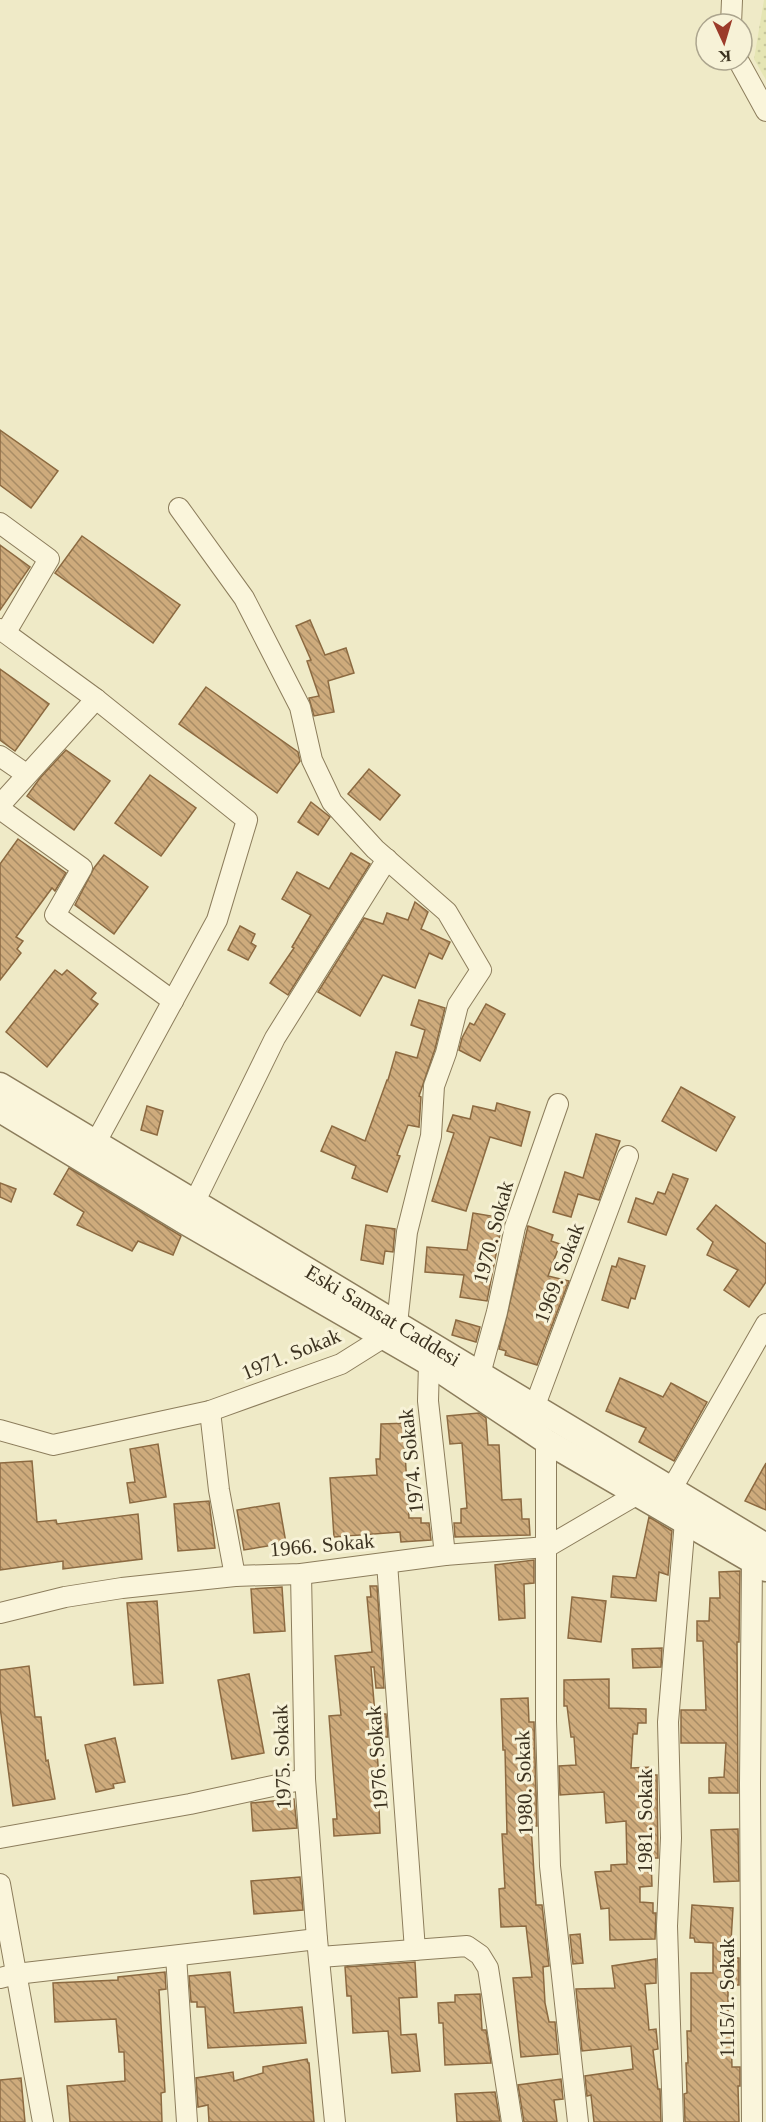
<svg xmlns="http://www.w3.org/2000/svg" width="766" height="2122" font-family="Georgia,serif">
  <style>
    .farmland { fill: url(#farmland-dots) }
    .building { fill: url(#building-back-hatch); stroke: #8c6a41; stroke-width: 1.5 }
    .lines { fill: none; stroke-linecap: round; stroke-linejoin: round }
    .minor-casing { stroke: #8c7d5c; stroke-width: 22 }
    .tertiary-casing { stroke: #8c7d5c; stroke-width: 27 }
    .minor { stroke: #faf5db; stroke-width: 20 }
    .tertiary { stroke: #faf5db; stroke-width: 24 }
    .labels { text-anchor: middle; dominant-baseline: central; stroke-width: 6; stroke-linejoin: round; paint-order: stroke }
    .street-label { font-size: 21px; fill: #3c3220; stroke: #f7f2d7 }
  </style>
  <defs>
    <pattern id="farmland-dots" width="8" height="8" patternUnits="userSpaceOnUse" patternTransform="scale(1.5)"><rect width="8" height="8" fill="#e5e5b4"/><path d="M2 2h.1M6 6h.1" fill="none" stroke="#c5c59a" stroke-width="1.8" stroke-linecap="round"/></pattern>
    <pattern id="building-back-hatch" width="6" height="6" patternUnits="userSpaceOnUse" patternTransform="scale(1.5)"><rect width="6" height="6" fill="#ceab7c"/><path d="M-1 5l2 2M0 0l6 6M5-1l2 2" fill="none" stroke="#a88c65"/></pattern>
  </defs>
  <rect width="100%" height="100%" fill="#efeac7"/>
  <polygon class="farmland" points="764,0 766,0 766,80 754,59"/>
  <g class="building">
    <polygon points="0,430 58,471 31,508 0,485"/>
    <polygon points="82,536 180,605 153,643 55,573"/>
    <polygon points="0,545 30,567 0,610"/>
    <polygon points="310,620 325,655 346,648 354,673 328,681 334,712 314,716 309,698 319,696 307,661 311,660 296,626"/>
    <polygon points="0,669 49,704 15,751 0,740"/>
    <polygon points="206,687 298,752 300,761 277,793 179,724"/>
    <polygon points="66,750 110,781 74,830 27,796 40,778"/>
    <polygon points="369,769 400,795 380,820 348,794"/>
    <polygon points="150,775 196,808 161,856 115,823"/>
    <polygon points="311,802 330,817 318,835 298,822"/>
    <polygon points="18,839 66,873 55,891 52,888 16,937 23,941 17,949 21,953 0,980 0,864"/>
    <polygon points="351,853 370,864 288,995 270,983 294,948 292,947 311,915 282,899 297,872 329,889"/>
    <polygon points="104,855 148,887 114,934 75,905 94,868"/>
    <polygon points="415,902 428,912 421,929 450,942 442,959 429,953 415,988 383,975 360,1016 318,992 364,918 383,924 387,913 408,920"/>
    <polygon points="240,926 255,934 251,943 256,946 248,960 228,950"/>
    <polygon points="55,970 62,975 67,970 96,993 91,999 98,1004 47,1067 6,1032"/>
    <polygon points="419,1000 445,1008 435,1049 419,1096 421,1097 419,1127 408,1125 397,1155 400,1156 387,1192 352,1178 356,1166 321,1151 332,1126 365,1141 387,1080 388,1080 396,1052 417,1058 425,1030 411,1025"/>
    <polygon points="486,1004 505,1014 480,1061 459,1050 462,1038 470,1023 474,1025"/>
    <polygon points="681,1087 735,1117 716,1151 662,1121"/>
    <polygon points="497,1103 530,1112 521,1146 490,1137 466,1211 432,1201 454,1133 447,1131 453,1115 470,1119 473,1106 495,1111"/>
    <polygon points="147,1106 163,1111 157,1135 141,1130"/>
    <polygon points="596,1134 620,1141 599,1200 578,1194 571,1217 553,1212 565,1172 583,1178"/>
    <polygon points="69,1168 181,1236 173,1255 138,1241 132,1251 77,1225 84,1212 54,1194"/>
    <polygon points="673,1174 688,1179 666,1235 628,1222 636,1198 653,1204 658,1192 665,1194"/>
    <polygon points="0,1183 16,1189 11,1202 0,1197"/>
    <polygon points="716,1205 766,1244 766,1282 749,1307 724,1290 738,1270 707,1255 713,1242 697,1229"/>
    <polygon points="473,1213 503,1218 487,1301 460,1297 464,1275 425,1272 427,1247 467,1250"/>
    <polygon points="366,1225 395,1229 393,1252 385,1251 383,1264 361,1260"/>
    <polygon points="528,1226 553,1235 551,1241 560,1244 548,1276 569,1281 537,1365 505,1355 506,1351 499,1349"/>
    <polygon points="619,1258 645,1266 635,1299 631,1298 628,1308 602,1300 612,1266 616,1267"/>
    <polygon points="456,1320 480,1327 476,1342 452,1335"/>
    <polygon points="620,1378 663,1397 671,1383 707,1402 674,1461 639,1442 646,1428 606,1411"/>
    <polygon points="479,1413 486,1418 488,1445 499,1445 502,1500 521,1499 522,1519 529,1519 530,1535 455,1537 454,1523 461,1523 461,1509 467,1508 462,1443 450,1444 447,1416"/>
    <polygon points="409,1423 409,1453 405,1453 409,1518 421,1518 421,1523 429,1523 431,1540 401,1542 400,1532 334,1537 330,1478 377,1475 376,1459 380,1459 381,1424"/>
    <polygon points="158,1444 166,1497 130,1503 127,1483 135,1482 130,1449"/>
    <polygon points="32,1461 37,1522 56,1520 57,1524 138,1514 142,1559 63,1569 63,1561 0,1570 0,1463"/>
    <polygon points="766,1463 766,1510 745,1501"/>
    <polygon points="209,1501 215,1548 178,1551 174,1504"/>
    <polygon points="279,1503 286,1543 244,1550 237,1510"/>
    <polygon points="649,1517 672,1531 668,1575 659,1572 656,1601 611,1597 613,1576 636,1578"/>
    <polygon points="534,1560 534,1583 524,1584 525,1618 499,1620 495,1565"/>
    <polygon points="740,1571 739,1642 737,1642 738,1793 709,1793 709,1778 724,1777 726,1743 681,1743 681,1710 706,1710 703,1641 697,1641 697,1621 709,1621 710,1598 720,1598 719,1572"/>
    <polygon points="370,1586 377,1586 384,1688 376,1688 374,1667 371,1667 375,1714 386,1714 388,1737 376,1737 381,1807 379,1807 380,1833 334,1836 333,1819 337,1819 329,1716 341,1715 335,1656 372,1652 367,1597 371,1597"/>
    <polygon points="282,1587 285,1631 254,1633 251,1589"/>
    <polygon points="572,1597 606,1601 601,1642 568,1638"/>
    <polygon points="157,1601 163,1683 134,1685 127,1603"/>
    <polygon points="662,1648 661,1667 633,1668 632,1649"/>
    <polygon points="29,1666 35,1717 41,1717 46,1761 48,1760 55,1799 13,1806 0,1707 0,1670"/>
    <polygon points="249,1674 264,1753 232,1759 218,1680"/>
    <polygon points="609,1679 609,1708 646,1709 646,1723 638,1723 637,1734 633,1734 631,1768 652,1767 652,1775 657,1775 658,1858 651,1858 652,1886 640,1887 640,1902 653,1903 653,1913 656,1913 655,1939 610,1940 609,1908 601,1909 595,1872 611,1871 611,1865 627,1864 626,1821 606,1823 604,1792 560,1795 559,1766 576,1765 574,1737 571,1737 567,1706 564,1706 564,1680"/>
    <polygon points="528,1698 529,1722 534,1722 537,1826 531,1826 536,1905 542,1905 549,1966 543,1967 545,2003 549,2022 555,2022 558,2054 521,2057 513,1978 532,1977 526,1926 501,1927 499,1889 505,1888 502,1834 507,1834 505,1750 503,1750 501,1699"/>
    <polygon points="115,1738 125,1782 113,1784 114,1788 96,1792 85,1745"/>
    <polygon points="294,1799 297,1828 253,1831 251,1803"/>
    <polygon points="738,1829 739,1881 714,1882 711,1830"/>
    <polygon points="300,1877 303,1910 254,1914 251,1881"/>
    <polygon points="692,1905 733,1908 730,1958 739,1958 739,1985 728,1985 728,2029 731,2029 732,2067 740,2067 740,2086 738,2086 739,2122 685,2122 684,2094 687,2093 686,2063 688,2063 687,2031 691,2031 691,1973 713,1973 713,1943 695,1942 694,1938 690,1938"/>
    <polygon points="580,1934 583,1963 573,1964 570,1935"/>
    <polygon points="656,1959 656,1983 645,1984 649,2030 656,2029 658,2049 653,2050 658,2089 660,2089 661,2122 594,2122 591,2095 587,2096 585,2076 633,2069 631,2046 582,2051 576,1989 615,1988 612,1966"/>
    <polygon points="415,1962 417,1997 399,1998 401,2035 416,2034 420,2071 392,2073 388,2031 353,2033 351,1996 347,1996 345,1967"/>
    <polygon points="165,1972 166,1989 159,1990 165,2092 161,2093 162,2122 70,2122 67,2086 125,2081 124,2052 119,2052 116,2019 55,2022 53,1983 118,1980 118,1977"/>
    <polygon points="230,1972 234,2013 302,2007 306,2043 208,2048 205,2007 197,2007 197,2002 191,2002 189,1976"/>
    <polygon points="480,1994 482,2030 486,2030 491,2063 445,2065 443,2023 439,2023 438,2003 455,2002 455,1995"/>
    <polygon points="307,2059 308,2063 309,2063 314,2122 209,2122 208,2105 198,2107 196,2078 233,2072 234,2081 263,2073 263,2067"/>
    <polygon points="21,2078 25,2122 0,2122 0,2080"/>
    <polygon points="561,2079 563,2099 554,2100 557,2122 524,2122 518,2085"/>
    <polygon points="495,2092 500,2121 457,2122 455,2094"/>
  </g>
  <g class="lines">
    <g class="minor-casing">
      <g id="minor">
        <polyline points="731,24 732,0"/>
        <polyline points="738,60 766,111"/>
        <polyline points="0,523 49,559 6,632"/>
        <polyline points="0,629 96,699 247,820 217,920 96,1142"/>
        <polyline points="0,756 26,774"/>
        <polyline points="0,805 96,699"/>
        <polyline points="0,809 82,868 55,915 173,1001"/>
        <polyline points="194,1203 275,1038 387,859"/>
        <polyline points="429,1363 428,1401 445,1555"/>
        <polyline points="480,1374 497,1312 515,1227 558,1104"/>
        <polyline points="534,1408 628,1156"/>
        <polyline points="210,1411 219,1490 235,1576"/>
        <polyline points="0,1430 53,1445 210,1411 341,1364 384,1337 397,1324 407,1232 431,1136 434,1086 446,1053 458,1005 481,970 447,912 375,849 332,802 312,760 300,707 261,631 244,598 179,508"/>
        <polyline points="546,1441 546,1721 550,1866 578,2122"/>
        <polyline points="671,1490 766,1324"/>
        <polyline points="752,1560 750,1784 752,2122"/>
        <polyline points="387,1563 415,1950"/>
        <polyline points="301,1574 305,1779 317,1939 335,2122"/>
        <polyline points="0,1613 65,1597 122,1588 235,1576 301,1574 445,1555 547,1547 636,1495"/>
        <polyline points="0,1838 190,1804 305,1779"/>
        <polyline points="0,1884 43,2122"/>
        <polyline points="176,1956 187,2122"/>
        <polyline points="320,1957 467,1946 480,1955 488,1968 512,2122"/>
        <polyline points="0,1978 16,1974 317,1939"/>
        <polyline points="673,2122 667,1926 671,1838 668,1722 685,1521"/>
      </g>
    </g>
    <g class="tertiary-casing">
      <g id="tertiary">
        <path id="s1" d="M0 1085 766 1546"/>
        <polyline points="0,1110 185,1222 429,1363 546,1441 766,1569"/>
      </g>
    </g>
    <use href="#minor" class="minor"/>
    <use href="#tertiary" class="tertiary"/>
  </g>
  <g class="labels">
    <g class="street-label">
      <text transform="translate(493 1232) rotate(-75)">1970. Sokak</text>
      <text transform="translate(559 1273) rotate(-69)">1969. Sokak</text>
      <text stroke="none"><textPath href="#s1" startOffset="447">Eski Samsat Caddesi</textPath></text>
      <text transform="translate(291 1354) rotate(-22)">1971. Sokak</text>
      <text transform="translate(411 1461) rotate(-96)">1974. Sokak</text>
      <text transform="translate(322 1545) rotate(-5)">1966. Sokak</text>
      <text transform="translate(282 1757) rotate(-92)">1975. Sokak</text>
      <text transform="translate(377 1758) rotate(-94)">1976. Sokak</text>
      <text transform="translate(524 1783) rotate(-92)">1980. Sokak</text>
      <text transform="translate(645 1821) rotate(-90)">1981. Sokak</text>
      <text transform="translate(727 1998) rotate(-90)">1115/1. Sokak</text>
    </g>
  </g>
  <g transform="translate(724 42) rotate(176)"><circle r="28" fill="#f7f2d7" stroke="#aca58e" stroke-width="1.5"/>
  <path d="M0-4.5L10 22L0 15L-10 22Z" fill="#9c3b2a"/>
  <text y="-9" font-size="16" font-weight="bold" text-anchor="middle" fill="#3c3220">K</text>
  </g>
</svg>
